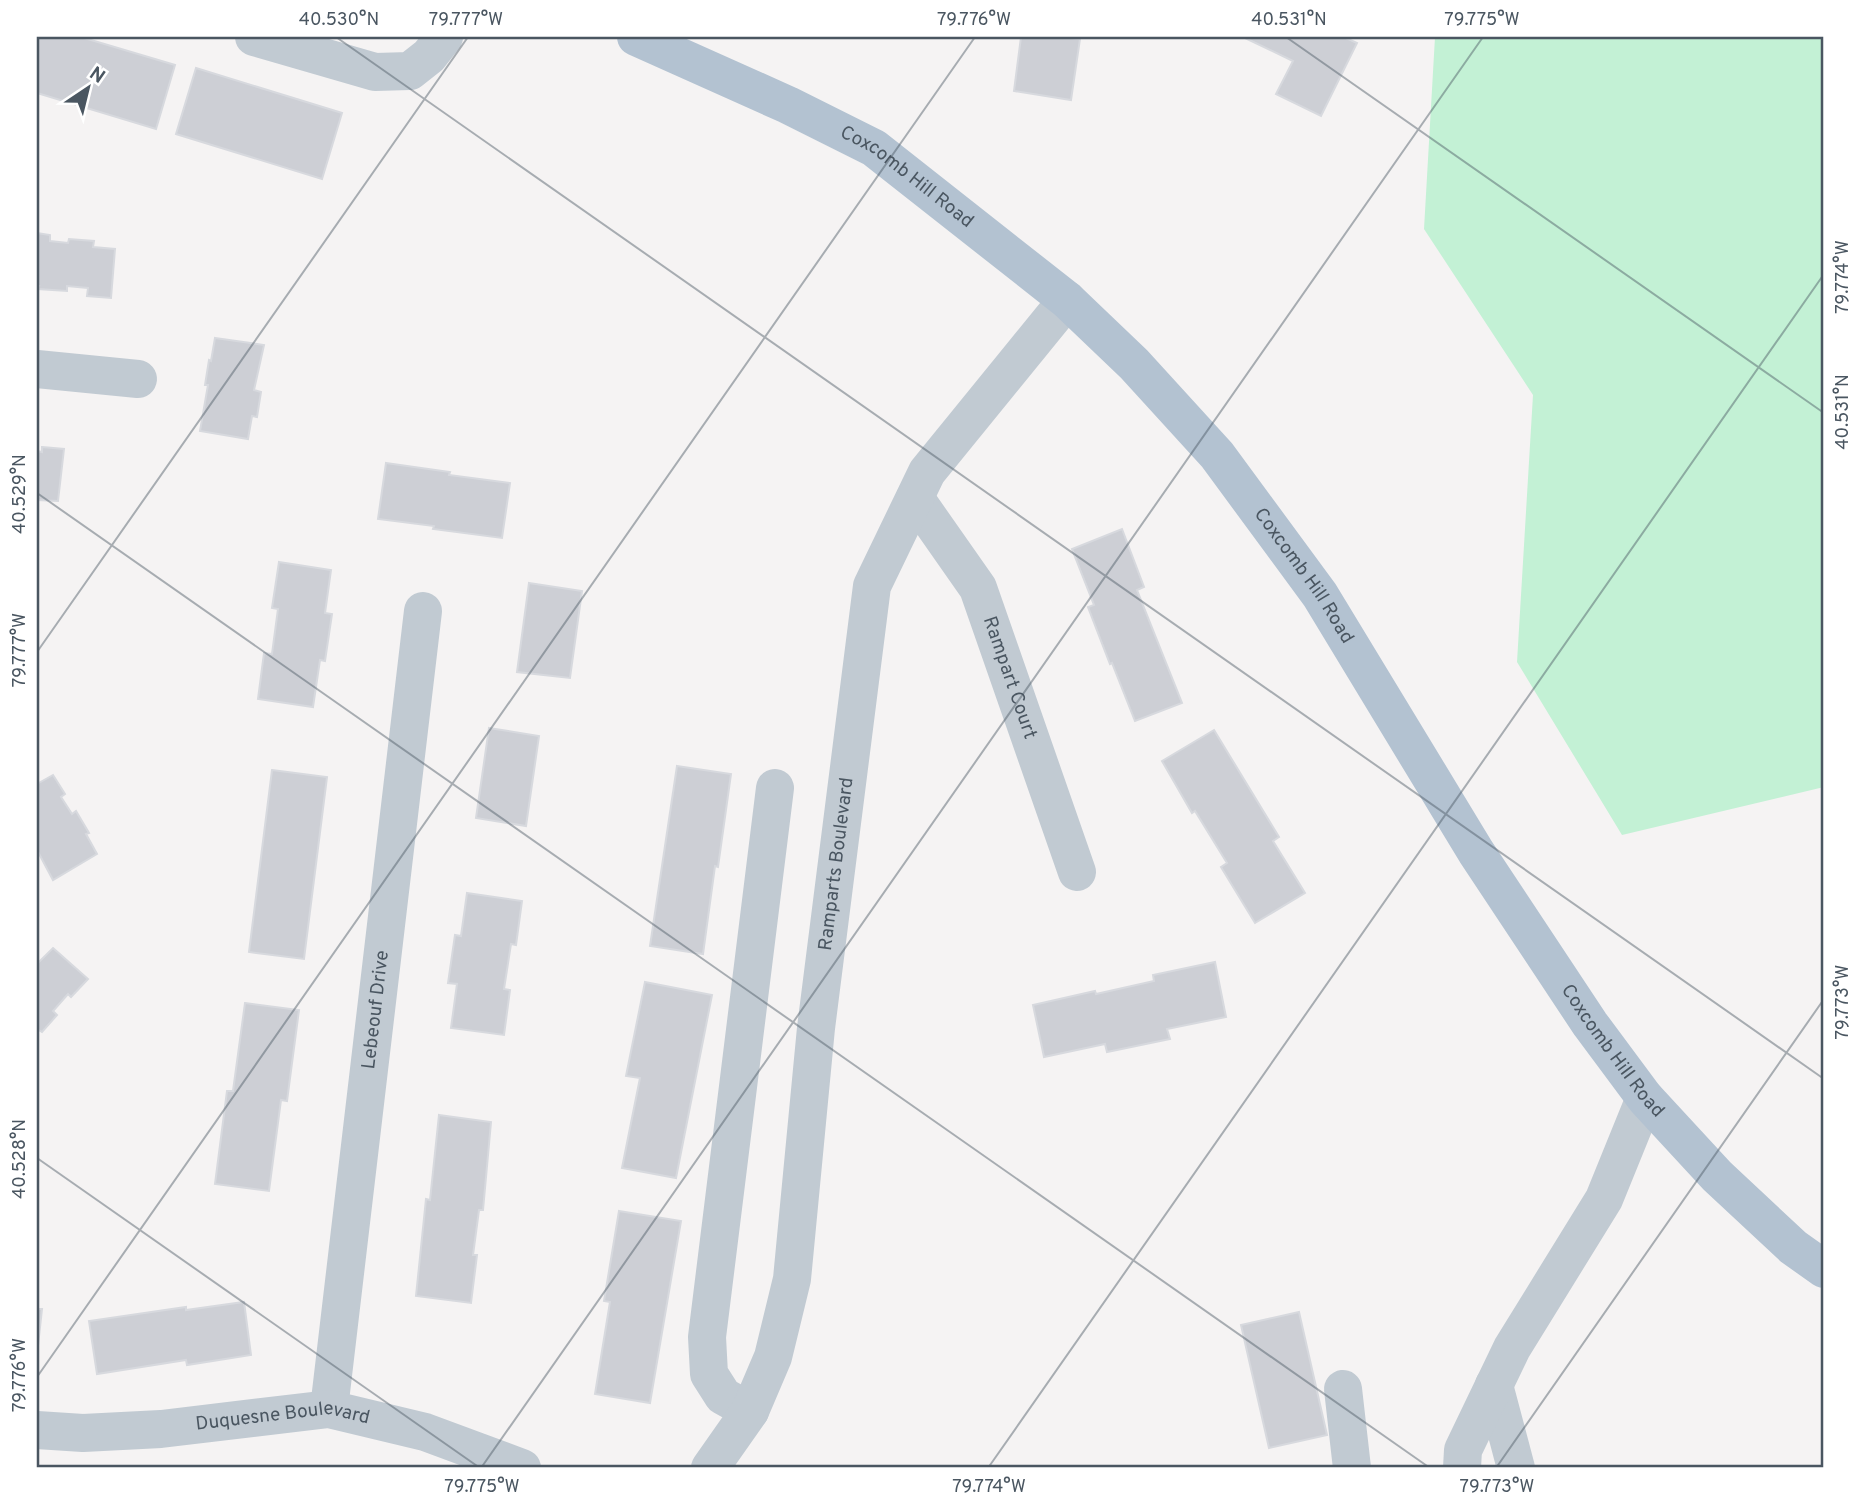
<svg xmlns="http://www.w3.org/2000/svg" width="1861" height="1505" font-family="Overpass,sans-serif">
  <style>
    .green { fill: #c3f1d5 }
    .building { fill: #cdcfd5; stroke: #d7d9de; stroke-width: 2 }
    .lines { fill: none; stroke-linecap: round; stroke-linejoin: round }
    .minor { stroke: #c1cad2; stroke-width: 38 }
    .major { stroke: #b3c2d1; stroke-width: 38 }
    .ticks { fill: none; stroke: #4a5661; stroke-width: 2; stroke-opacity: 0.45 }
    .labels { text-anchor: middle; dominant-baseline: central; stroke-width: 5; stroke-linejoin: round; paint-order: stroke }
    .street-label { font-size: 19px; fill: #4a5661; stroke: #fff }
    .neatline { fill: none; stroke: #4a5661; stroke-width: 2.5 }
    .ticks-label { font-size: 18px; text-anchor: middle; fill: #4a5661 }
  </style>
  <rect width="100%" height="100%" fill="#f5f3f3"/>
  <polygon class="green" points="1435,37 1824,37 1824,787 1622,835 1517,662 1533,395 1424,229"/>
  <g class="building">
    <polygon points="37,37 81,37 175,65 156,129 37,93"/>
    <polygon points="1021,37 1062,37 1080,39 1071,100 1014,91"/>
    <polygon points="1243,37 1344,37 1357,43 1321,116 1276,94 1293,61"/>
    <polygon points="196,68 342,113 322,179 176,134"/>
    <polygon points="37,233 50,235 50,241 68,243 69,239 94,241 93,247 115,249 111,298 87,296 88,288 67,286 67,291 38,289 39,286 37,286"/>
    <polygon points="215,338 264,345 254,390 261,392 257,417 252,416 248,439 200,431 208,385 205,385 209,360 211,361"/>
    <polygon points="42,447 64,449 58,501 37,500 37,451 42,452"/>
    <polygon points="386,463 450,472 449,475 510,483 502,538 433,529 434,526 378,519"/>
    <polygon points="1122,529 1144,587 1137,590 1182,703 1135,721 1112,663 1110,664 1088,607 1094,605 1072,549"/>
    <polygon points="279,562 331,570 325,613 332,614 325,661 320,660 313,707 258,699 264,653 272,654 278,609 272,608"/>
    <polygon points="529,583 582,591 570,678 517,672"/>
    <polygon points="489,728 539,736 526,826 476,818"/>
    <polygon points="1214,730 1279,837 1273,841 1305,893 1255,923 1221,867 1227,863 1195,811 1192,813 1162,761"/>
    <polygon points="677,766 731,774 718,867 715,866 703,954 650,946"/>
    <polygon points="272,770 327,777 304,959 249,952"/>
    <polygon points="53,775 65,794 61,797 72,814 76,811 89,833 86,834 97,854 53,880 37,850 37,784"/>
    <polygon points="467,893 522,901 516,945 511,944 504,989 510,990 504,1035 451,1028 457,984 448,983 455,935 461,936"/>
    <polygon points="53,948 88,979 71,997 68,994 53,1011 57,1015 42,1032 37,1029 37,964"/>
    <polygon points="1215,962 1226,1017 1167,1029 1170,1039 1107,1052 1105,1044 1044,1057 1033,1005 1095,991 1096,994 1154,981 1153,975"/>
    <polygon points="645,982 712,995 676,1178 622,1168 640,1078 626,1076"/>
    <polygon points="245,1003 299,1010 287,1101 281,1100 269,1191 215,1184 227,1091 233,1091"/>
    <polygon points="439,1115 491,1122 483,1210 479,1210 473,1255 477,1255 471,1303 416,1296 426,1199 430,1200"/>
    <polygon points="619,1211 681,1221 650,1403 595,1394 610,1302 604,1301"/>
    <polygon points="244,1302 251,1355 187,1365 186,1360 97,1374 89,1321 186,1307 186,1310"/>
    <polygon points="37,1309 42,1309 37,1355"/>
    <polygon points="1299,1312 1327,1435 1269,1448 1241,1325"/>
  </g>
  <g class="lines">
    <g class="minor">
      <polyline points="254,37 375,72 410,71 429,56 444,37"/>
      <polyline points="37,369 138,379"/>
      <path id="s1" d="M915 498 978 588 1077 872"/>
      <polyline points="1494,1385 1516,1468"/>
      <polyline points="1343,1389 1352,1468"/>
      <path id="s2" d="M329 1409 423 611"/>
      <polyline points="750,1411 723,1396 709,1374 707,1337 775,788"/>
      <path id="s3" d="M37 1430 83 1433 161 1429 329 1409 425 1432 522 1468"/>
      <path id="s4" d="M710 1468 750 1411 773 1357 792 1279 816 1028 872 586 927 472 1067 300"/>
      <polyline points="1462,1468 1463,1450 1512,1348 1604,1199 1645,1098"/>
    </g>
    <path class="major" id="s5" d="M636 37 788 105 874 148 1067 300 1134 364 1217 455 1320 595 1476 852 1590 1024 1645 1098 1717 1176 1793 1247 1824 1269"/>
  </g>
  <path class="ticks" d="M336 37 1824 1079M1286 37 1824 413M37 493 1430 1468M37 652 468 37M37 1158 480 1468M37 1377 975 37M481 1468 1483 37M988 1468 1824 274M1496 1468 1824 999"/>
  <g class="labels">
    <g class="street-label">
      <text stroke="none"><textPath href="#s5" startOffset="306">Coxcomb Hill Road</textPath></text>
      <text stroke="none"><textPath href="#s5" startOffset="873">Coxcomb Hill Road</textPath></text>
      <text stroke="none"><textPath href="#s1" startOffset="205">Rampart Court</textPath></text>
      <text stroke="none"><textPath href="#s4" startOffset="626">Ramparts Boulevard</textPath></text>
      <text stroke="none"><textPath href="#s2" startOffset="402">Lebeouf Drive</textPath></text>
      <text stroke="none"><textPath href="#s5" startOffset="1440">Coxcomb Hill Road</textPath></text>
      <text stroke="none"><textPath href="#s3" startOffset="247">Duquesne Boulevard</textPath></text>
    </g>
  </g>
  <rect width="1861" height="1505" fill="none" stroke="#ffffff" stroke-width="77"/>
  <g transform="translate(88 88) rotate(35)" stroke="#ffffff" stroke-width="5" paint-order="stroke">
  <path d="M0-5L12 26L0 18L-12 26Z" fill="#4a5661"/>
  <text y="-10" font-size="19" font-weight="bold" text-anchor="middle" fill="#4a5661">N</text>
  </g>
  <rect x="38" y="38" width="1784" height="1428" class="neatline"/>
  <g class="ticks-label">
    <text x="339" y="25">40.530°N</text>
    <text x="466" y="25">79.777°W</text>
    <text x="974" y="25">79.776°W</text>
    <text x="1289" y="25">40.531°N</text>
    <text x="1482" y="25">79.775°W</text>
    <text transform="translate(1842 277) rotate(-90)" y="6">79.774°W</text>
    <text transform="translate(1842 412) rotate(-90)" y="6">40.531°N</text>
    <text transform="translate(19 494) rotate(-90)" y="6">40.529°N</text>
    <text transform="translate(19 650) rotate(-90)" y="6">79.777°W</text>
    <text transform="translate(1842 1002) rotate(-90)" y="6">79.773°W</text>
    <text transform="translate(19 1159) rotate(-90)" y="6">40.528°N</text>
    <text transform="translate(19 1375) rotate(-90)" y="6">79.776°W</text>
    <text x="482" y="1492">79.775°W</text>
    <text x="989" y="1492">79.774°W</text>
    <text x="1497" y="1492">79.773°W</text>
  </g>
</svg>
